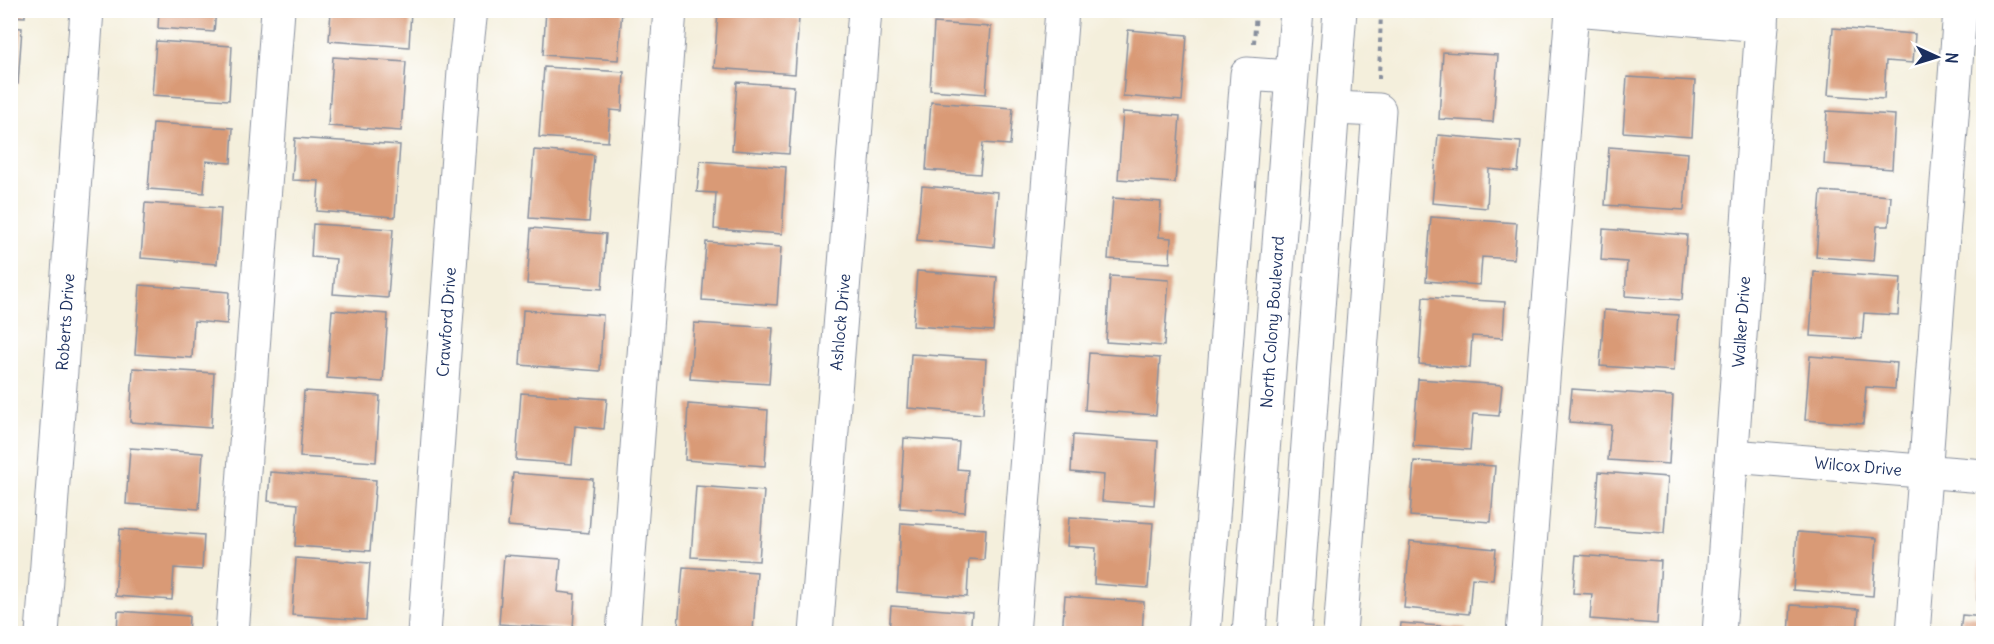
<svg xmlns="http://www.w3.org/2000/svg" width="1994" height="644" font-family="Delius,sans-serif">
  <style>
    .building { fill: #d99a76 }
    .lines { fill: none; stroke-linecap: round; stroke-linejoin: round }
    .minor-casing { stroke: #888f9d; stroke-width: 35 }
    .major-casing { stroke: #888f9d; stroke-width: 35 }
    .path { stroke: #888f9d; stroke-width: 4; stroke-dasharray: 4.5 4.5; stroke-linecap: butt }
    .minor { stroke: #fff; stroke-width: 33 }
    .major { stroke: #fff; stroke-width: 33 }
    .labels { text-anchor: middle; dominant-baseline: central; stroke-width: 4.5; stroke-linejoin: round; paint-order: stroke }
    .street-label { font-size: 16px; fill: #1b2f5e; stroke: #fff }
  </style>
  <rect width="100%" height="100%" fill="#fff"/>
  <filter id="ink" filterUnits="userSpaceOnUse"><feTurbulence type="fractalNoise" baseFrequency=".0167" numOctaves="2"/><feDisplacementMap in="SourceGraphic" scale="12" xChannelSelector="R" yChannelSelector="G"/><feConvolveMatrix kernelMatrix="1 2 1 2 8 2 1 2 1" color-interpolation-filters="sRGB"/></filter>
  <filter id="wash" filterUnits="userSpaceOnUse"><feTurbulence type="fractalNoise" baseFrequency=".008" numOctaves="4" result="noise"/><feDisplacementMap in="SourceGraphic" scale="24" xChannelSelector="R" yChannelSelector="G"/><feGaussianBlur stdDeviation="1.35" result="paint"/><feColorMatrix in="noise" values="0 0 0 0 0 0 0 0 0 0 0 0 0 0 0 0 0 1.4 0 .05"/><feComposite in="paint" operator="in"/></filter>
  <g filter="url(#wash)">
    <rect width="100%" height="100%" fill="#f4efdc"/>
    <g id="blocks">
      <g class="building">
        <polygon points="10,10 25,10 25,17 10,16"/>
        <polygon points="159,10 216,10 214,32 158,28"/>
        <polygon points="331,10 411,10 409,47 329,41"/>
        <polygon points="546,10 622,10 618,60 543,55"/>
        <polygon points="1837,10 1890,10 1890,16 1837,13"/>
        <polygon points="718,12 799,18 795,74 714,68"/>
        <polygon points="934,23 991,27 986,94 930,90"/>
        <polygon points="10,27 22,28 18,84 10,83"/>
        <polygon points="1833,28 1915,34 1913,63 1886,61 1884,99 1828,95"/>
        <polygon points="1128,30 1187,35 1182,101 1123,96"/>
        <polygon points="156,41 232,46 229,100 152,95"/>
        <polygon points="1443,52 1498,55 1493,122 1439,119"/>
        <polygon points="333,57 406,62 401,131 328,126"/>
        <polygon points="544,67 624,72 622,111 610,110 608,142 539,137"/>
        <polygon points="1627,77 1695,81 1692,137 1623,132"/>
        <polygon points="737,82 794,86 789,154 732,150"/>
        <polygon points="931,102 1013,108 1010,145 983,143 980,174 926,170"/>
        <polygon points="10,111 17,112 13,180 10,180"/>
        <polygon points="1827,111 1895,115 1892,169 1824,164"/>
        <polygon points="1123,112 1180,116 1175,183 1118,179"/>
        <polygon points="153,123 233,128 231,163 206,161 204,193 148,189"/>
        <polygon points="1438,135 1521,142 1518,172 1489,169 1487,208 1432,203"/>
        <polygon points="295,138 400,145 395,217 317,211 319,181 292,180"/>
        <polygon points="1609,147 1688,153 1684,210 1605,205"/>
        <polygon points="534,150 594,155 589,222 529,218"/>
        <polygon points="700,161 786,167 782,234 714,229 716,193 697,192"/>
        <polygon points="922,186 998,192 994,247 917,240"/>
        <polygon points="1821,191 1891,196 1889,226 1877,226 1874,261 1816,257"/>
        <polygon points="1113,198 1161,202 1159,237 1171,238 1170,263 1108,259"/>
        <polygon points="145,203 221,208 217,264 141,258"/>
        <polygon points="1431,217 1517,223 1514,259 1482,257 1480,285 1426,281"/>
        <polygon points="313,224 393,229 388,298 333,294 336,259 311,257"/>
        <polygon points="531,228 606,234 602,289 527,284"/>
        <polygon points="1603,229 1687,235 1682,300 1625,296 1627,262 1601,260"/>
        <polygon points="706,242 781,247 777,305 702,300"/>
        <polygon points="917,271 997,277 993,331 913,326"/>
        <polygon points="1814,272 1901,278 1898,315 1864,313 1862,339 1810,336"/>
        <polygon points="1110,276 1169,280 1164,346 1106,342"/>
        <polygon points="140,285 229,292 227,324 194,321 192,358 135,354"/>
        <polygon points="1423,297 1505,302 1503,338 1472,336 1470,368 1419,364"/>
        <polygon points="332,310 388,314 383,382 327,378"/>
        <polygon points="523,310 603,315 600,371 520,365"/>
        <polygon points="1604,310 1678,315 1674,371 1600,366"/>
        <polygon points="694,323 773,328 769,384 690,379"/>
        <polygon points="1089,353 1160,358 1156,415 1085,410"/>
        <polygon points="911,354 986,359 983,414 908,408"/>
        <polygon points="1810,356 1897,363 1895,389 1866,387 1863,424 1805,420"/>
        <polygon points="133,368 214,373 211,428 130,422"/>
        <polygon points="1418,379 1502,385 1499,416 1473,414 1470,450 1413,446"/>
        <polygon points="1572,389 1673,396 1669,464 1608,460 1611,425 1569,422"/>
        <polygon points="304,391 380,396 376,462 300,457"/>
        <polygon points="521,393 607,399 604,429 575,426 572,464 516,460"/>
        <polygon points="688,404 768,410 765,466 685,460"/>
        <polygon points="1073,435 1158,441 1154,505 1102,501 1104,475 1071,472"/>
        <polygon points="904,438 959,442 957,469 968,470 965,512 900,508"/>
        <polygon points="130,448 203,453 199,509 126,504"/>
        <polygon points="1414,461 1495,466 1491,522 1410,516"/>
        <polygon points="270,472 376,480 370,551 295,546 298,504 268,501"/>
        <polygon points="1599,472 1668,477 1664,533 1595,528"/>
        <polygon points="513,473 593,479 589,533 508,526"/>
        <polygon points="696,486 764,491 759,561 691,557"/>
        <polygon points="1069,517 1153,523 1148,588 1094,584 1096,548 1067,546"/>
        <polygon points="901,523 986,529 984,560 969,559 967,597 897,592"/>
        <polygon points="120,529 204,535 202,570 174,568 172,600 115,596"/>
        <polygon points="1797,532 1877,538 1873,596 1793,590"/>
        <polygon points="1981,534 1984,534 1984,600 1977,600"/>
        <polygon points="1410,541 1496,549 1493,580 1472,578 1469,614 1404,608"/>
        <polygon points="504,555 561,559 558,592 575,594 573,629 499,624"/>
        <polygon points="1576,555 1661,561 1657,624 1590,619 1592,594 1573,593"/>
        <polygon points="296,558 370,563 366,620 292,615"/>
        <polygon points="683,567 757,572 753,632 678,627"/>
        <polygon points="1065,596 1144,602 1142,634 1062,634"/>
        <polygon points="1791,605 1859,609 1857,634 1789,634"/>
        <polygon points="891,606 972,612 970,634 889,634"/>
        <polygon points="118,611 189,616 188,634 117,634"/>
        <polygon points="1962,615 1984,617 1984,634 1960,634"/>
        <polygon points="1401,623 1466,628 1465,634 1400,634"/>
      </g>
    </g>
  </g>
  <g filter="url(#ink)">
    <use href="#blocks" fill-opacity="0" stroke="#888f9d" stroke-width="1.5"/>
    <g class="lines">
      <g class="minor-casing">
        <g id="minor">
          <polyline points="1587,10 1762,25"/>
          <polyline points="1333,108 1379,110 1340,634"/>
          <polyline points="1732,456 1984,476"/>
          <polyline points="42,634 87,10"/>
          <polyline points="232,634 278,10"/>
          <polyline points="424,634 464,71 471,10"/>
          <polyline points="623,634 670,10"/>
          <polyline points="816,634 865,10"/>
          <polyline points="1013,634 1062,10"/>
          <polyline points="1204,634 1247,74 1291,77"/>
          <polyline points="1523,634 1572,10"/>
          <polyline points="1719,634 1763,10"/>
          <polyline points="1913,634 1960,10"/>
        </g>
      </g>
      <g class="major-casing">
        <g id="major">
          <polyline points="1249,634 1297,10"/>
          <polyline points="1294,634 1340,10"/>
        </g>
      </g>
      <g class="path">
        <polyline points="1254,43 1256,10"/>
        <polyline points="1379,79 1381,10"/>
      </g>
      <use href="#minor" class="minor"/>
      <use href="#major" class="major"/>
    </g>
  </g>
  <g class="labels">
    <g class="street-label">
      <text transform="translate(65 322) rotate(-86)">Roberts Drive</text>
      <text transform="translate(446 322) rotate(-86)">Crawford Drive</text>
      <text transform="translate(840 322) rotate(-85)">Ashlock Drive</text>
      <text transform="translate(1272 322) rotate(-86)">North Colony Boulevard</text>
      <text transform="translate(1741 322) rotate(-86)">Walker Drive</text>
      <text transform="translate(1858 466) rotate(5)">Wilcox Drive</text>
    </g>
  </g>
  <rect width="1994" height="644" fill="none" stroke="#fff" stroke-width="36"/>
  <g transform="translate(1937 57) rotate(94)" stroke="#ffffff" stroke-width="4.5" paint-order="stroke">
  <path d="M0-4.5L10 22L0 15L-10 22Z" fill="#1b2f5e"/>
  <text y="-9" font-size="16" font-weight="bold" text-anchor="middle" fill="#1b2f5e">N</text>
  </g>
</svg>
